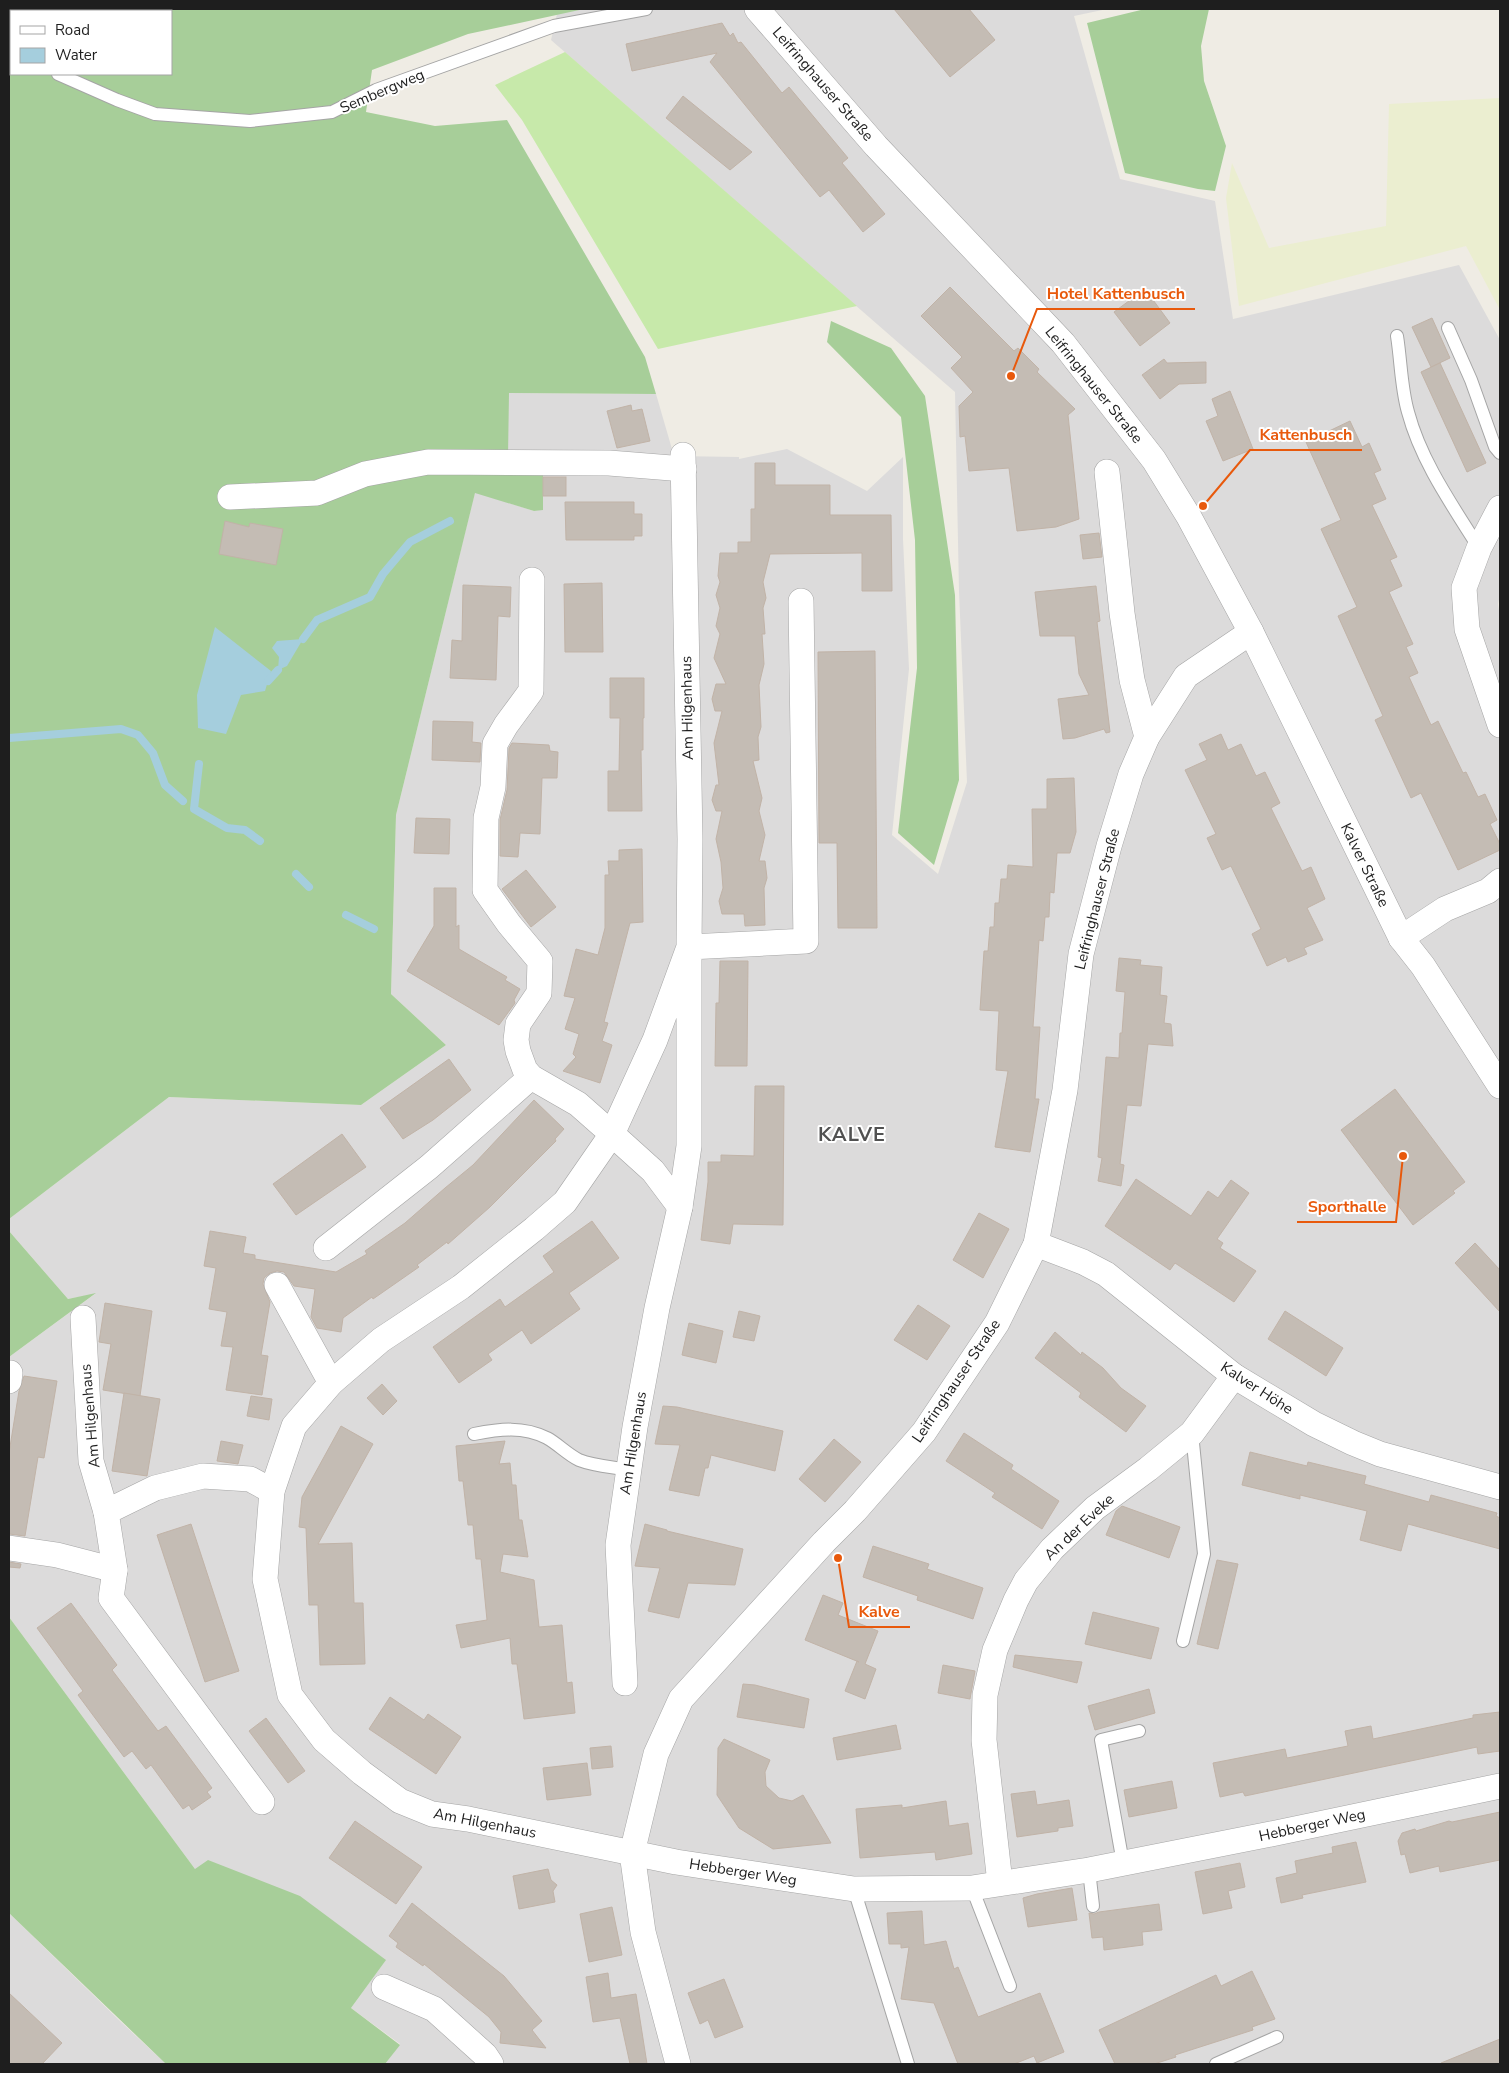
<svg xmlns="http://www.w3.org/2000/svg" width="1509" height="2073" font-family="'Nunito Sans',sans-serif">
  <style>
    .residential { fill: #dcdbdb }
    .farmland { fill: #ebeed0 }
    .grass { fill: #c7e9aa }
    .forest { fill: #a7ce99; fill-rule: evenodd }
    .water { fill: #a5cedd }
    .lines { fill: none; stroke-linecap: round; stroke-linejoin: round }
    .stream { stroke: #a5cedd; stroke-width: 8 }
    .building { fill: #c4bcb4; stroke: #c1b3a7 }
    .lane-casing { stroke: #a5a5a5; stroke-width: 14 }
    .street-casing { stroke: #a5a5a5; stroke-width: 26 }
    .lane { stroke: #fff; stroke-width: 12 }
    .street { stroke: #fff; stroke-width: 25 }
    .labels { text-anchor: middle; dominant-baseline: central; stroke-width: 4; stroke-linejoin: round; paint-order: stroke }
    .street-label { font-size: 15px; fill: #1e1e1e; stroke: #fff }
    .district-label { font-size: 20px; font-weight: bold; letter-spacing: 1px; fill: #515151; stroke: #fff }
    .leader { fill: none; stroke: #e8590c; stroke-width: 2 }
    .callout-dot { fill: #e8590c; stroke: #fff; stroke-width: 2 }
    .callout-label { font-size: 16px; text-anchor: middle; font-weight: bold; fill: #e8590c; stroke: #fff; stroke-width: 4; stroke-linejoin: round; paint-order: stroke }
  </style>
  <rect width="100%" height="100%" fill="#efece4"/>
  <g class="residential">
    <polygon points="584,9 1107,9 1074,16 1120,179 1215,201 1233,319 1459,265 1500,340 1500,595 1498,604 1500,616 1500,2064 385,2064 400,2044 351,2008 385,1961 195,1869 9,1617 9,1357 95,1294 68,1299 9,1231 9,1219 169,1097 361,1105 446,1045 391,994 396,815 475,492 534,511 543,509 543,475 508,456 508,393 656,394 674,456 739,457 739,459 787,449 867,491 903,457 903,539 909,669 892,835 938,874 967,782 959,591 955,392 551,40 557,14"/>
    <polygon points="9,1913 120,2021 166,2064 9,2064"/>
  </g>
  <polygon class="farmland" points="1500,98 1500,310 1466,246 1239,306 1226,198 1232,163 1269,248 1386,226 1389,104"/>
  <polygon class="grass" points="565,52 857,306 658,349 522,120 495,85"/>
  <g class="forest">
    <path d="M9 9H584L468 34 372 70 366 112 435 126 507 120 645 357 656 394 509 393 508 456 543 475V510L534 511 475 493 396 815 391 994 446 1045 361 1105 169 1097 9 1219ZM11 11H171V74H11Z"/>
    <polygon points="1145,9 1209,9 1201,46 1204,81 1226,146 1215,191 1198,189 1125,173 1087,23"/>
    <polygon points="831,321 891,348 925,396 955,595 959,780 934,865 898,833 917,668 915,540 901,417 827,342"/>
    <polygon points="9,1231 68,1299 96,1293 9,1357"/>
    <polygon points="9,1617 195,1869 208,1860 300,1896 386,1960 351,2008 400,2045 385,2064 166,2064 9,1913"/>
  </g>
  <g class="water">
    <polygon points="215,627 271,671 265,691 241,695 226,734 198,728 197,695"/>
    <polygon points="303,639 287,666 278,670 279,657 272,648 277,641"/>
  </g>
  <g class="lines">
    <g class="stream">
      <polyline points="303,639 317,620 370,597 383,574 410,542 450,521"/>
      <polyline points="268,681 278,670"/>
      <polyline points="9,738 121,729 138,735 153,753 165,785 183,801"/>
      <polyline points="199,764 194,809 227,828 245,830 260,841"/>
      <polyline points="296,874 309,887"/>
      <polyline points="346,915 374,929"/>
    </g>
  </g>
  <g class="building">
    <polygon points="894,9 969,9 995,40 950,77"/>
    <polygon points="722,23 730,36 733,33 738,43 741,42 782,93 789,87 848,158 842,163 885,214 863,232 829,190 820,197 710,62 717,53 632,71 626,44"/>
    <polygon points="683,96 752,152 730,170 666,118"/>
    <polygon points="950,287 1014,351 1018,348 1039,369 1037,372 1075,409 1068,415 1079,519 1056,527 1017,531 1009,468 969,471 965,436 960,437 959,406 973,392 951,368 962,357 921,316"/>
    <polygon points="1145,289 1170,323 1140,346 1114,312"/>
    <polygon points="1432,318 1450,358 1431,367 1412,327"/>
    <polygon points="1164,359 1167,363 1206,362 1206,383 1179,384 1160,399 1142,375"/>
    <polygon points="1440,363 1486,463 1467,472 1421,372"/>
    <polygon points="1230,391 1253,449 1223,461 1206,421 1218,416 1212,399"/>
    <polygon points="631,405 632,411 642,409 650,441 617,448 607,411"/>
    <polygon points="1350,421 1362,447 1369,443 1381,470 1374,473 1386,499 1372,505 1397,557 1390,560 1402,586 1389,592 1413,644 1406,647 1418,673 1409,677 1431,725 1438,721 1463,773 1466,772 1478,797 1485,794 1497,820 1490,824 1500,844 1500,850 1458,870 1421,793 1411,798 1375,720 1383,716 1338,616 1357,607 1321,529 1341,520 1306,442"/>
    <polygon points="755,463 775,463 775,485 830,485 830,515 891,515 892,591 862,591 862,553 770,554 763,582 766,598 763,608 765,634 762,634 764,664 759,685 761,727 758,737 759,760 753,761 762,798 759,811 765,835 759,861 765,861 767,878 764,888 765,925 745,926 744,914 722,914 719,901 723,888 721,862 716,839 722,811 716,811 712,800 716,785 719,785 714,743 722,711 715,711 712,699 716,684 726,684 714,658 720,634 716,626 720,608 716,595 720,582 718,576 720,553 738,553 738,542 751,542 751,509 755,509"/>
    <rect x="543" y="477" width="23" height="19"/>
    <polygon points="565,502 634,502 634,514 642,514 642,536 634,536 634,540 566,540"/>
    <polygon points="225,521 249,527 250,523 283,529 276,565 219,554"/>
    <polygon points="1099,533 1102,557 1083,559 1080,535"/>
    <polygon points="602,583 603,652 565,652 564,584"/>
    <polygon points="463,585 511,587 510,617 498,616 496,680 450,678 452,640 462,641"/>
    <polygon points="1096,586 1100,621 1097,622 1110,732 1106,733 1104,729 1075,738 1063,739 1058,699 1089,695 1079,674 1075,636 1040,636 1035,592"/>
    <polygon points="875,651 877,928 838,928 837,843 819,843 818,652"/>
    <polygon points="610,678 644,678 644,718 643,718 643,750 641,750 642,811 608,811 608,771 619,771 620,718 610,718"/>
    <polygon points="433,721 473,722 472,742 481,743 480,762 432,760"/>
    <polygon points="1221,734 1228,750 1241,744 1256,776 1265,772 1280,803 1271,808 1302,871 1311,867 1325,899 1307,908 1323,940 1304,948 1307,954 1288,962 1286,957 1267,966 1252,934 1261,929 1231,866 1222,870 1207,838 1216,834 1185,770 1207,760 1199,744"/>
    <polygon points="512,743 549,745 550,751 558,752 557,778 542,778 540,834 520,833 518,857 500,856 500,820 507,790 509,748"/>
    <polygon points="1074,778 1076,832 1070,853 1057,853 1054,893 1050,892 1049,917 1045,917 1043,941 1039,940 1033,1027 1040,1027 1035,1099 1039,1099 1030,1152 995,1147 1008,1071 996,1070 999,1011 980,1010 984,951 988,951 990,927 994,927 995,903 999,903 1001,879 1007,879 1008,865 1033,867 1032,809 1047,809 1047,779"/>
    <polygon points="416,818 450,819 449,854 414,853"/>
    <polygon points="642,849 643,922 630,923 604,1022 608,1023 602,1041 612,1045 600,1083 563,1071 576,1057 573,1054 579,1034 565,1029 575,998 564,996 576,949 598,955 605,928 605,875 609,875 608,861 619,861 619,850"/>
    <polygon points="526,870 556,907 531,927 502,889"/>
    <polygon points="434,888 456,888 456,927 459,925 459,949 507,977 505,980 520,989 514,1000 515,1003 499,1025 407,971 434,926"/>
    <polygon points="1119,958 1141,960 1140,965 1162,967 1160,995 1167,996 1164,1023 1171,1024 1173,1046 1148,1044 1141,1106 1127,1105 1120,1164 1124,1165 1121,1186 1098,1181 1102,1158 1098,1157 1106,1057 1119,1058 1120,1033 1122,1033 1125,992 1116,991"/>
    <polygon points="720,961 748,961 747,1066 715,1066 716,1003 719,1003"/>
    <polygon points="449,1059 471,1090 433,1120 403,1139 380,1108"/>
    <polygon points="755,1086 784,1086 783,1225 733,1224 730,1244 701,1240 708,1182 708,1162 721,1162 721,1155 754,1156"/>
    <polygon points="1395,1089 1465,1182 1453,1191 1455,1193 1413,1225 1341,1130"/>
    <polygon points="534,1100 564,1129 555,1139 556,1141 490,1207 448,1244 447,1242 417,1265 419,1267 373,1299 372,1297 343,1318 341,1332 317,1328 311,1317 315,1289 294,1286 284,1272 277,1271 270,1273 264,1278 263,1284 270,1302 261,1355 268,1356 262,1395 226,1390 233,1347 221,1346 227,1312 209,1309 216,1268 204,1266 210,1231 246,1237 243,1253 255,1255 255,1259 336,1272 367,1254 365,1251 405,1223 445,1188 473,1165"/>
    <polygon points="342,1134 366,1167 296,1215 273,1184"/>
    <polygon points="1136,1179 1191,1216 1208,1191 1218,1198 1231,1180 1249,1193 1217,1239 1223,1243 1220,1248 1256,1271 1234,1302 1175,1263 1170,1270 1105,1226"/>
    <polygon points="979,1213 1009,1229 983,1278 953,1260"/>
    <polygon points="592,1221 619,1258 569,1293 580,1309 531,1344 522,1330 488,1354 492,1360 459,1383 433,1347 500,1299 505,1307 554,1272 543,1256"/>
    <polygon points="1475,1243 1500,1270 1500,1312 1455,1263"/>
    <polygon points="105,1303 152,1311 140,1396 103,1390 111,1344 99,1342"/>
    <polygon points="918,1305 950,1326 927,1360 894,1340"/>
    <polygon points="739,1311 760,1316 754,1341 733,1337"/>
    <polygon points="1285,1311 1343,1348 1326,1376 1268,1339"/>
    <polygon points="689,1323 723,1331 716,1363 682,1355"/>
    <polygon points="1055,1332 1081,1355 1082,1352 1103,1368 1121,1388 1146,1406 1126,1432 1079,1397 1081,1393 1035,1358"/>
    <polygon points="24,1376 57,1381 44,1458 38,1457 25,1536 9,1534 9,1453 19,1391"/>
    <polygon points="382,1384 397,1401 383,1415 367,1398"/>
    <polygon points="124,1393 160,1399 147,1476 112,1471"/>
    <polygon points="251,1396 272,1399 269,1420 247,1416"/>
    <polygon points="663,1406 677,1407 783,1431 775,1471 711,1455 708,1468 705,1468 699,1496 669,1490 680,1445 655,1444"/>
    <polygon points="341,1426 373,1444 318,1544 352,1543 354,1603 363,1603 365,1664 320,1665 318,1605 309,1605 306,1528 299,1527 302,1497"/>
    <polygon points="964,1433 1013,1465 1011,1469 1059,1501 1042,1529 992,1497 995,1493 946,1461"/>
    <polygon points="834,1439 861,1462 825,1502 799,1479"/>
    <polygon points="221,1441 243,1445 238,1464 217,1461"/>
    <polygon points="505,1441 499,1464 510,1463 512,1485 516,1485 519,1520 522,1520 528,1557 503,1554 500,1572 534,1580 539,1627 562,1625 567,1683 572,1682 575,1713 524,1719 517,1664 512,1664 510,1638 461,1648 456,1625 487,1620 481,1559 476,1559 473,1525 468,1525 463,1481 459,1481 456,1446"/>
    <polygon points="1250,1452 1307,1466 1308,1462 1366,1476 1364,1484 1429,1502 1431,1495 1497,1513 1496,1516 1500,1518 1500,1549 1408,1524 1401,1551 1360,1540 1367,1511 1300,1495 1300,1499 1242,1485"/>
    <polygon points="1122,1506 1180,1527 1169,1558 1106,1535 1116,1511"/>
    <polygon points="191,1524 239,1671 205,1682 157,1535"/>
    <polygon points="645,1524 667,1530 667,1531 743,1549 735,1585 688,1583 679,1618 648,1611 660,1568 635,1566"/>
    <polygon points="873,1546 929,1564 927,1569 983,1588 973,1619 917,1600 918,1596 863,1577"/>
    <polygon points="1217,1560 1238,1564 1218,1649 1197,1644"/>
    <polygon points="9,1562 21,1564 20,1568 9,1567"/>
    <polygon points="823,1595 843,1603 838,1615 878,1631 865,1664 876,1669 865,1699 845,1691 857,1661 859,1662 805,1640"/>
    <polygon points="71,1603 117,1665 112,1670 158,1731 166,1726 212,1788 207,1792 211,1797 192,1810 189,1805 183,1809 151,1765 146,1769 132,1751 124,1757 78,1695 83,1691 37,1628"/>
    <polygon points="1093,1612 1159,1628 1151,1659 1085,1644"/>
    <polygon points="1015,1655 1082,1662 1077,1683 1013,1667"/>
    <polygon points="943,1665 975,1671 970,1699 938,1693"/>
    <polygon points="743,1684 755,1685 809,1699 804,1728 737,1717"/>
    <polygon points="1149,1689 1155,1713 1095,1730 1088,1706"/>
    <polygon points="390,1697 424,1720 428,1714 461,1737 436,1774 369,1729"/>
    <polygon points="1500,1712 1500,1751 1478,1754 1477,1747 1245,1796 1243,1792 1220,1797 1213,1763 1285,1749 1287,1758 1348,1746 1345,1731 1371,1726 1373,1739 1473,1718 1473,1715"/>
    <polygon points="266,1718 305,1771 288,1783 249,1731"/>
    <polygon points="896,1725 901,1749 837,1760 833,1738"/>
    <polygon points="724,1739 770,1760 765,1772 766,1786 779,1798 792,1801 803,1795 831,1843 773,1849 739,1828 717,1795 718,1748"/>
    <polygon points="611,1746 613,1767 592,1769 590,1748"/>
    <polygon points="587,1763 591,1795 547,1800 543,1768"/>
    <polygon points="1172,1781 1177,1808 1129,1817 1124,1790"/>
    <polygon points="1035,1791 1037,1805 1069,1800 1073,1826 1058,1828 1058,1831 1017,1837 1011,1794"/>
    <polygon points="946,1801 949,1826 968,1823 972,1854 936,1860 935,1852 860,1858 856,1809 902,1805 902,1808"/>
    <polygon points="1500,1812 1500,1860 1440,1872 1439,1866 1410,1873 1405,1854 1401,1855 1398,1841 1402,1833 1415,1829 1416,1831 1449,1821 1452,1822"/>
    <polygon points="355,1821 422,1867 396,1904 329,1858"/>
    <polygon points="1356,1842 1366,1882 1302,1895 1303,1898 1281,1903 1276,1878 1297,1873 1295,1861 1333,1853 1332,1847"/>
    <polygon points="1240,1863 1245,1887 1228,1891 1232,1908 1203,1914 1195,1872"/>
    <polygon points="548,1869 551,1880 557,1885 553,1891 555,1902 519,1909 513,1876"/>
    <polygon points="1072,1888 1077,1920 1028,1927 1023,1898 1037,1894"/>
    <polygon points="412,1903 504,1976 542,2021 532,2030 546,2048 500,2043 501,2032 489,2017 424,1964 423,1966 396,1947 398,1943 389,1936"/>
    <polygon points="1159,1904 1162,1930 1142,1932 1143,1945 1104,1950 1103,1937 1092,1938 1089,1913 1094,1914 1099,1912"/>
    <polygon points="612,1907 622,1955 589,1962 580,1914"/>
    <polygon points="922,1911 924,1945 946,1941 954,1969 958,1967 978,2017 1040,1993 1064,2052 1037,2063 1034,2056 1014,2064 958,2064 934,2003 901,1999 909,1947 901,1948 901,1944 889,1944 887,1913"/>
    <polygon points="1252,1971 1275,2019 1252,2027 1253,2030 1175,2055 1176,2057 1154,2064 1115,2064 1099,2030 1216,1975 1221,1986"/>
    <polygon points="608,1973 611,1998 636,1994 647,2064 630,2064 620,2018 593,2022 586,1977"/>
    <polygon points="724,1979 743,2027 715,2038 708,2020 700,2024 688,1993"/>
    <polygon points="9,1993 62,2043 42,2064 9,2064"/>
    <polygon points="1500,2039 1500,2064 1441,2064 1441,2063"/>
  </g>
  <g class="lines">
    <g class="lane-casing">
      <g id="lane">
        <polyline points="9,40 11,43"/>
        <polyline points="58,74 117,100 155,114 250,121 332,112 376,90 554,26 646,9"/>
        <polyline points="1448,328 1471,380 1495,447 1500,453"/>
        <path d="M1397 336C1401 361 1401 388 1408 412 1421 461 1452 505 1479 548"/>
        <path d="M474 1434C500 1429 523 1426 547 1438 558 1444 567 1454 579 1460 594 1466 613 1467 629 1470"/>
        <polyline points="1183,1641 1204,1554 1192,1433"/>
        <polyline points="1123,1863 1101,1740 1139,1731"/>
        <polyline points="1089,1870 1093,1906"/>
        <polyline points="972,1888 1010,1986"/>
        <polyline points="854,1889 908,2064"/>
        <polyline points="1216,2064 1277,2037"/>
      </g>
    </g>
    <g class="street-casing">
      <g id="street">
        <polyline points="757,9 876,146 1063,343 1154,460 1189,517 1251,632 1401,938 1423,966 1500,1086"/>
        <polyline points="683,455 690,839 689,947 655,1040 612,1134 653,1171 680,1207 689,1146 689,947 806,941 801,601"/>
        <polyline points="1107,472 1122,613 1132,680 1147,737"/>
        <polyline points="230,497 317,493 365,474 428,462 609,463 684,469"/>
        <polyline points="1500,508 1479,548 1464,588 1467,629 1500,725"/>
        <polyline points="532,580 531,691 506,725 495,744 493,787 486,818 485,890 509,924 540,961 539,993 518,1024 516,1040 518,1051 525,1070 531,1077 578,1104 612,1134 565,1202 534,1229 461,1287 381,1340 331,1383 294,1426 272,1491 265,1579 290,1695 324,1740 362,1773 400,1801 432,1814 468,1819 676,1862 854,1889 972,1888 1089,1870 1276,1833 1500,1786"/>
        <polyline points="1401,938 1445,909 1488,891 1500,881"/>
        <polyline points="1036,1244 1083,1262 1106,1274 1234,1376 1314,1424 1353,1443 1380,1454 1500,1487"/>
        <polyline points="326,1248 429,1167 531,1077"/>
        <polyline points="277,1285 331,1383"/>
        <polyline points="83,1318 91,1461 106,1512"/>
        <polyline points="9,1381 10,1373"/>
        <polyline points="9,1548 57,1555 115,1570"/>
        <polyline points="625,1683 618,1545 635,1427 657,1308 680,1207"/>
        <polyline points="262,1802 111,1598 115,1570 106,1512 155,1488 203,1476 250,1479 272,1491"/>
        <polyline points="1000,1883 984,1740 985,1695 995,1650 1016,1600 1026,1581 1052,1549 1095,1508 1148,1469 1192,1433 1234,1376"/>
        <polyline points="384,1987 434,2009 485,2055 491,2064"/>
        <polyline points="678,2064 643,1932 632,1853 656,1754 681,1699 824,1542 855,1511 924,1432 997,1323 1036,1244 1065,1090 1081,954 1109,846 1131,774 1147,737 1186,676 1251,632"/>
      </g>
    </g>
    <use href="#lane" class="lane"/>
    <use href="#street" class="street"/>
  </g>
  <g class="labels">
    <g class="street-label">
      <text transform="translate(823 84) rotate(49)">Leifringhauser Straße</text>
      <text transform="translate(382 91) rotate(-23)">Sembergweg</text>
      <text transform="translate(1094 385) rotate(51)">Leifringhauser Straße</text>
      <text transform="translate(687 708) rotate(-91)">Am Hilgenhaus</text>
      <text transform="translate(1365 865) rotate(64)">Kalver Straße</text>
      <text transform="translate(1097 899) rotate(-76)">Leifringhauser Straße</text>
      <text transform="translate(956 1381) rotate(-56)">Leifringhauser Straße</text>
      <text transform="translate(1257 1388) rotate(33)">Kalver Höhe</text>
      <text transform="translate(90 1416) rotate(-95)">Am Hilgenhaus</text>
      <text transform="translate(633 1443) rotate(-81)">Am Hilgenhaus</text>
      <text transform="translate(1079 1527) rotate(-43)">An der Eveke</text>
      <text transform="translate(485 1823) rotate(11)">Am Hilgenhaus</text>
      <text transform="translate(1312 1825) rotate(-12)">Hebberger Weg</text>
      <text transform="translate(743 1872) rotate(9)">Hebberger Weg</text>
    </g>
    <g class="district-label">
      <text x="852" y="1134">KALVE</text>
    </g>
  </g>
  <path class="leader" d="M1011 376L1037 309H1195M1203 506L1250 450H1362M1403 1156L1396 1222H1297M838 1558L849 1627H910"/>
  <g class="callout-dot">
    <circle cx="1011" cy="376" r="5"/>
    <circle cx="1203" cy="506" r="5"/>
    <circle cx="1403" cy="1156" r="5"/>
    <circle cx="838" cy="1558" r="5"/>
  </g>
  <g class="callout-label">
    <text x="1116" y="299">Hotel Kattenbusch</text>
    <text x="1306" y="440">Kattenbusch</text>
    <text x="1347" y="1212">Sporthalle</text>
    <text x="879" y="1617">Kalve</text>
  </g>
  <rect width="1509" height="2073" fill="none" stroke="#1e1e1e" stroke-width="20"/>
  <rect x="10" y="10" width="162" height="65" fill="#ffffff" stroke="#a5a5a5"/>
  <rect x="20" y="26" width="25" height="8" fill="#ffffff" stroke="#a5a5a5"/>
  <text x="55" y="35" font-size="15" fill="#1e1e1e">Road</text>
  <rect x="20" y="48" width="25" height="15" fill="#a5cedd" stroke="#a5a5a5"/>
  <text x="55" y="60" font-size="15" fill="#1e1e1e">Water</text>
</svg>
